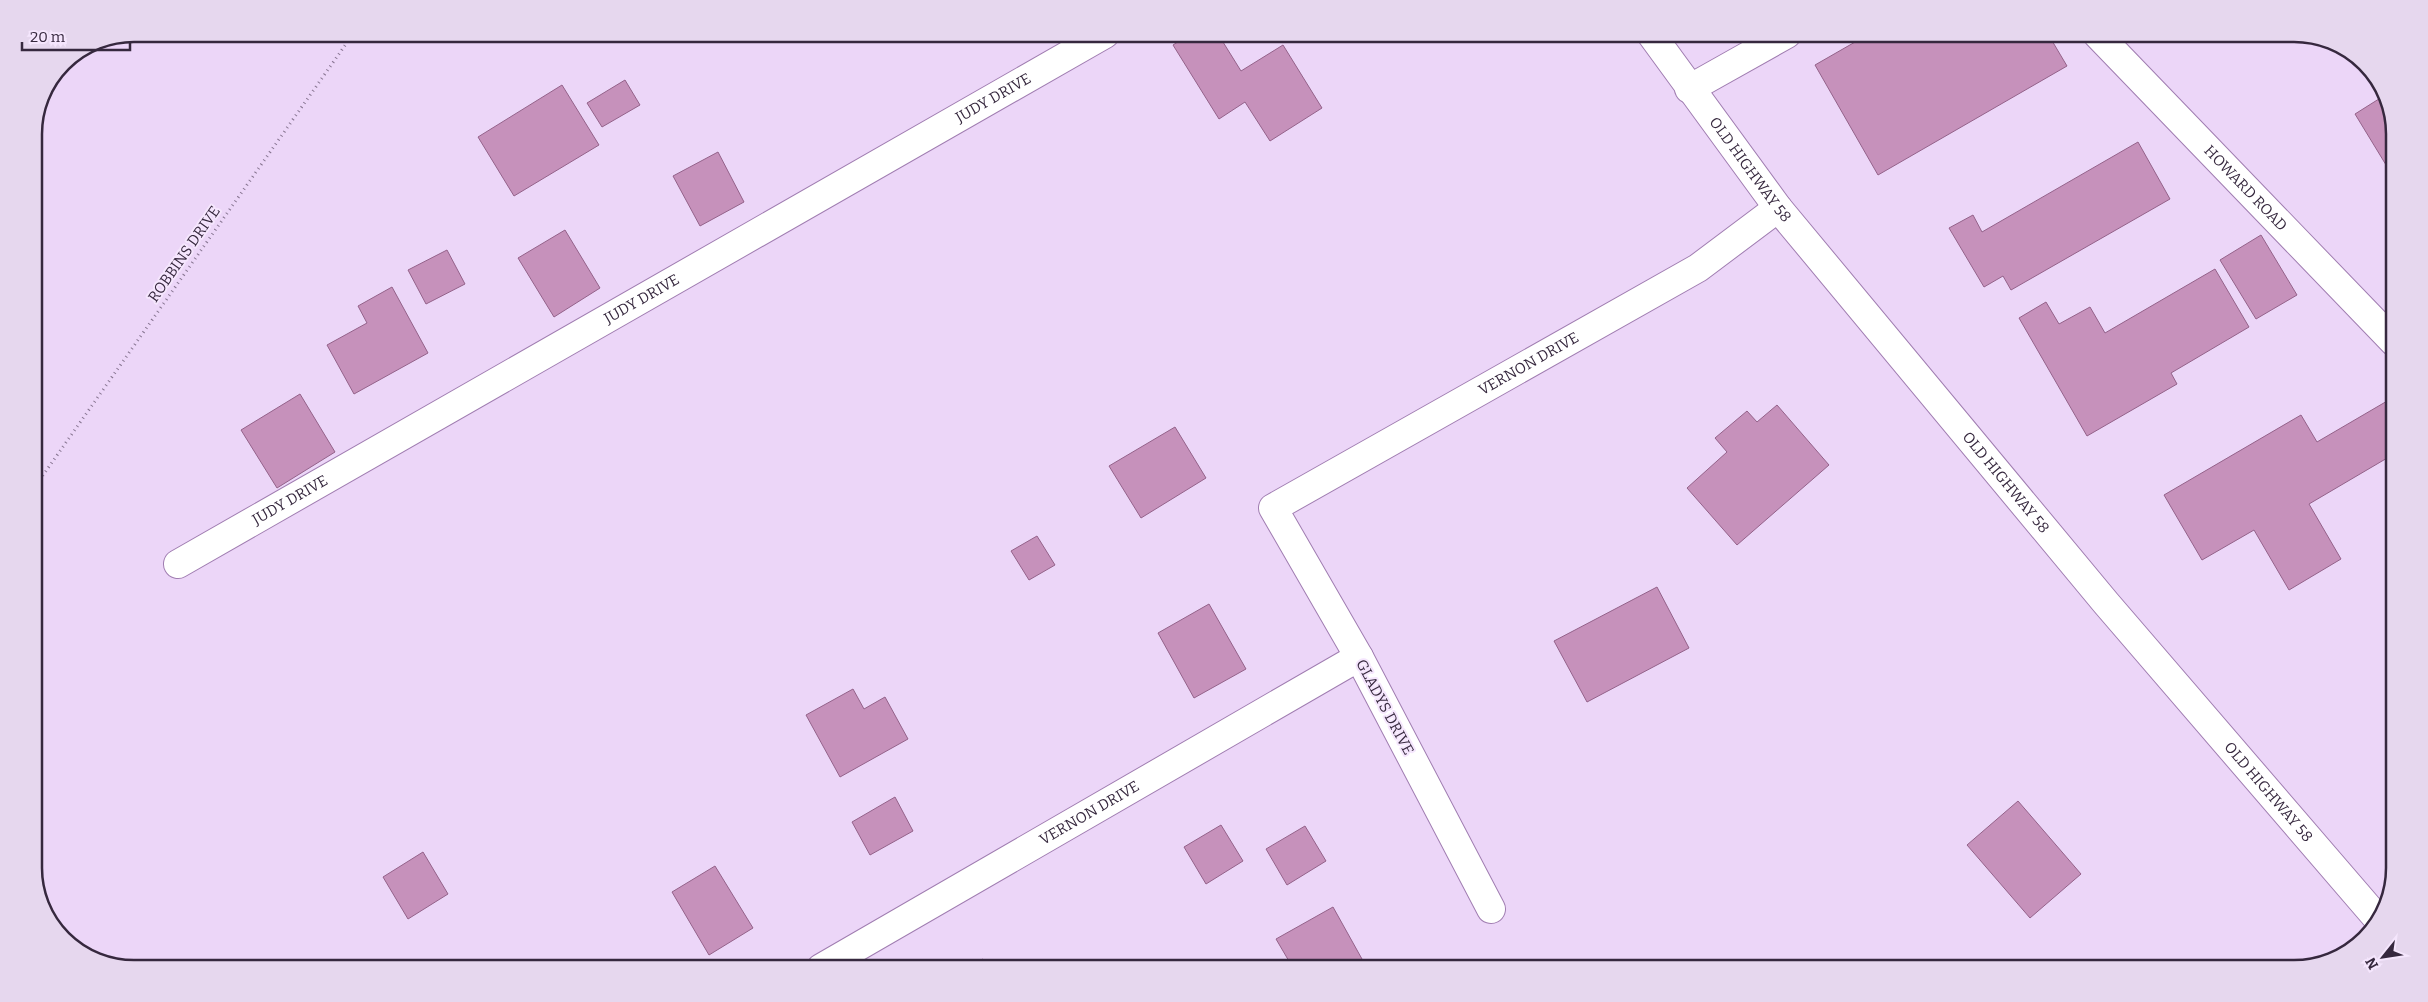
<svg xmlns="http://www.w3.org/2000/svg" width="2428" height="1002" font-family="Bitter,serif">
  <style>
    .building { fill: #c691bb; stroke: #94628a }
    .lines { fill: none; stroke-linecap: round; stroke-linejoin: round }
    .minor-casing { stroke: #a07db1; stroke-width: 30 }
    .secondary-casing { stroke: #a07db1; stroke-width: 30 }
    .path { stroke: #887692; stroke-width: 3; stroke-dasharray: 1 4; stroke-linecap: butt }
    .minor { stroke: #fff; stroke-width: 28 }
    .secondary { stroke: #fff; stroke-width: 28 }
    .labels { text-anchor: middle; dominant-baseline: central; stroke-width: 4; stroke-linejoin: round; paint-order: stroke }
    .street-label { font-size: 15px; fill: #36283e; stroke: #f5e6fd }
    .rim { fill: none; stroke: #36283e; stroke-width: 2.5 }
  </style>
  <rect width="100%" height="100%" fill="#ecd6f8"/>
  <g class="building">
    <polygon points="1190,34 1218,34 1241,71 1283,45 1322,108 1270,141 1245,102 1219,119 1173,45"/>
    <polygon points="1869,34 1979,34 1984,41 1996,34 2048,34 2067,66 1878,175 1815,65"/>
    <polygon points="625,80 640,105 602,127 587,103"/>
    <polygon points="562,85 599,145 514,196 478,137"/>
    <polygon points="2382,97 2394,128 2394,178 2355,114"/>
    <polygon points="2138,142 2170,199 2011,290 2003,276 1984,287 1949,228 1973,215 1982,232"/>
    <polygon points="718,152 744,202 700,226 673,176"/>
    <polygon points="565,230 600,288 554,317 518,258"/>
    <polygon points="2261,235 2297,295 2256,319 2220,260"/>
    <polygon points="447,250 465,284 426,304 408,270"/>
    <polygon points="2215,269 2249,327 2171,373 2177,384 2087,436 2019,318 2046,302 2059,324 2090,307 2105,333"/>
    <polygon points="392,287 428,353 354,394 327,345 367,323 358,306"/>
    <polygon points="300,394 335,452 277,488 241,430"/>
    <polygon points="2394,397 2394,454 2309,504 2341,559 2289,590 2254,530 2202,560 2164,495 2301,415 2317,442"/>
    <polygon points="1777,405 1829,465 1737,545 1687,488 1727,452 1715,438 1747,411 1757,422"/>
    <polygon points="1175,427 1206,478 1141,518 1109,466"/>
    <polygon points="1037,536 1055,565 1029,580 1011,551"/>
    <polygon points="1657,587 1689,648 1587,702 1554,641"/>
    <polygon points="1209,604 1246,669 1194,698 1158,633"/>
    <polygon points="853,689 864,709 885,697 908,739 840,777 806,715"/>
    <polygon points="895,797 913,831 870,855 852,822"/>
    <polygon points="2018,801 2081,874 2030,918 1967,845"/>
    <polygon points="1221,825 1243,861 1206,884 1184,847"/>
    <polygon points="1305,826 1326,861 1287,885 1266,849"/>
    <polygon points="423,852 448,894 408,919 383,877"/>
    <polygon points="715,866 753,928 709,955 672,892"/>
    <polygon points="1333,907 1367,968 1293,968 1276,939"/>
    <polygon points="983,959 988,968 965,968"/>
  </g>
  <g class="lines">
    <g class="minor-casing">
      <g id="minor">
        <path id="s1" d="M2097 34 2394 342"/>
        <polyline points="1689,89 1787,34"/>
        <path id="s2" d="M178 564 1105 34"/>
        <path id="s3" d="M1491 909 1359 657 1273 508 1698 268 1778 208"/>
        <path id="s4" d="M821 968 1359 657"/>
      </g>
    </g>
    <g class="secondary-casing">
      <g id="secondary">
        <path id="s5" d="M1651 34 1778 208 2106 603 2377 918"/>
      </g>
    </g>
    <polyline class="path" points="34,488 353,34"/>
    <use href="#minor" class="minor"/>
    <use href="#secondary" class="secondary"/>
  </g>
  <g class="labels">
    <g class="street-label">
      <text stroke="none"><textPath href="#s2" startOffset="939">JUDY DRIVE</textPath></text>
      <text stroke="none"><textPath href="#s5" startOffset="168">OLD HIGHWAY 58</textPath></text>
      <text stroke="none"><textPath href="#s1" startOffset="214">HOWARD ROAD</textPath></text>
      <text transform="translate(184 254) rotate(-55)">ROBBINS DRIVE</text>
      <text stroke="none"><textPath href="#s2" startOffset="534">JUDY DRIVE</textPath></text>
      <text stroke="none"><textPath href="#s3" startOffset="750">VERNON DRIVE</textPath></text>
      <text stroke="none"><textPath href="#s5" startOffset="572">OLD HIGHWAY 58</textPath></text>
      <text stroke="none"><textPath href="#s2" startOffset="129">JUDY DRIVE</textPath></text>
      <text transform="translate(1385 707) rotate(62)">GLADYS DRIVE</text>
      <text stroke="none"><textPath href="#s5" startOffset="978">OLD HIGHWAY 58</textPath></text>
      <text stroke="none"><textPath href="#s4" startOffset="310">VERNON DRIVE</textPath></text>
    </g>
  </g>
  <path d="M0 0H2428V1002H0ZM134 42H2294A92 92 0 0 1 2386 134V868A92 92 0 0 1 2294 960H134A92 92 0 0 1 42 868V134A92 92 0 0 1 134 42Z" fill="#e6d7ee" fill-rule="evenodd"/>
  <path class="rim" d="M134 42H2294A92 92 0 0 1 2386 134V868A92 92 0 0 1 2294 960H134A92 92 0 0 1 42 868V134A92 92 0 0 1 134 42Z"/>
  <g transform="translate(2383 957) rotate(240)" stroke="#f5e6fd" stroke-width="4" paint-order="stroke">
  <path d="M0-4L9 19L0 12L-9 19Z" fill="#36283e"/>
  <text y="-8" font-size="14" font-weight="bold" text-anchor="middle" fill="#36283e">N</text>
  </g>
  <path d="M22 42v8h108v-8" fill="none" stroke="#36283e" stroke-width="2.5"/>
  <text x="30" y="42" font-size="15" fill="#36283e" stroke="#f5e6fd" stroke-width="4" paint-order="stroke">20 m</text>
</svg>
